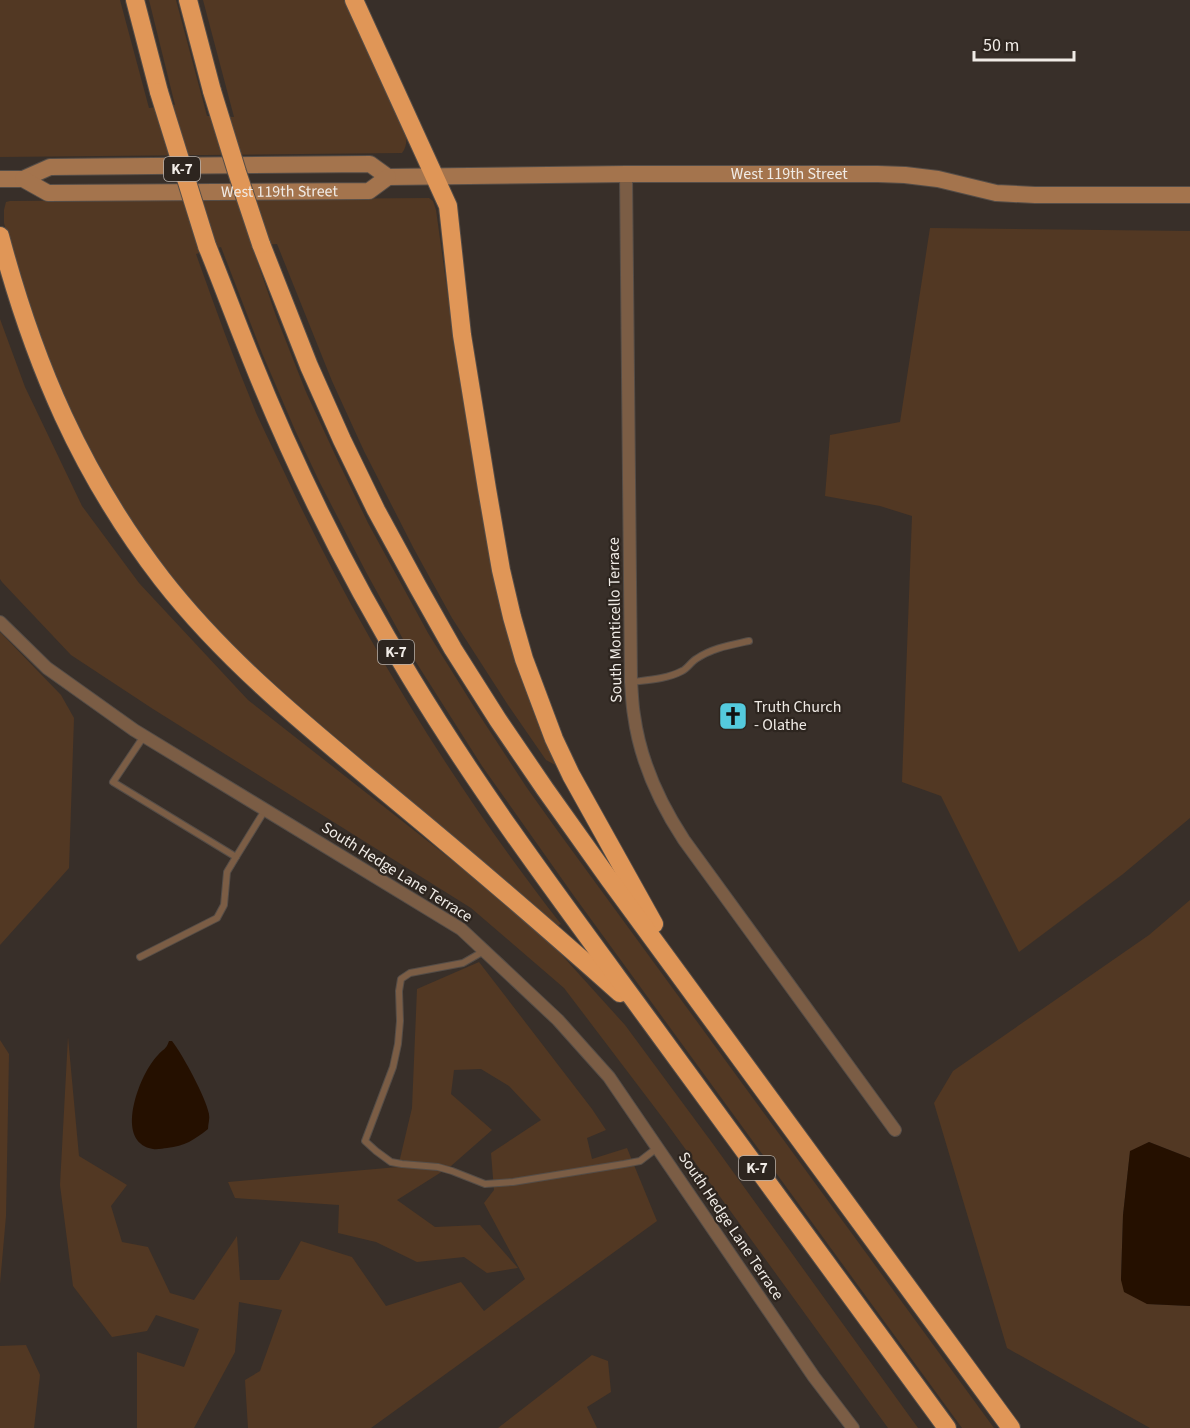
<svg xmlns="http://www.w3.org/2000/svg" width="1190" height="1428" font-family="'Source Sans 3',sans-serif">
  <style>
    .green { fill: #523823 }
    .water { fill: #251000 }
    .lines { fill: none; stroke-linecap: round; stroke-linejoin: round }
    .service-casing { stroke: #554d47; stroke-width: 8 }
    .minor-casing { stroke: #554d47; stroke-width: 14 }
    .secondary-casing { stroke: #554d47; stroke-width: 18 }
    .motorway-casing { stroke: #554d47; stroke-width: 20 }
    .service { stroke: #7b5d45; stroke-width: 6 }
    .minor { stroke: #7b5d45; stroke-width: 12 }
    .secondary { stroke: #a4744d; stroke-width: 16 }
    .motorway { stroke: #e09657; stroke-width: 18 }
    .motorway-bridge-casing { stroke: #554d47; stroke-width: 20; stroke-linecap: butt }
    .motorway-bridge { stroke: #e09657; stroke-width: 18 }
    .labels { text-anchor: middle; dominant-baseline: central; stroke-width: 4.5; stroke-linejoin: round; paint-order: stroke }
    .shield { fill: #2d251f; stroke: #b6b0aa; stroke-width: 1.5 }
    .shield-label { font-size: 15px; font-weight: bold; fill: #f0ebe6 }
    .street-label { font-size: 16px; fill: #f0ebe6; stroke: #2d251f }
    .poi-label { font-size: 16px; fill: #f0ebe6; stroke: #2d251f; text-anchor: start }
  </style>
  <rect width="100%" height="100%" fill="#382f29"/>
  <g class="green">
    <path d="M0 0H120L149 108 175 105 149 0H176L207 116 234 117 203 0H345L403 124C406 134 409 144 402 153L0 157Z"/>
    <path d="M429 198 433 201 436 210 450 311 476 469 559 767 546 760 508 705 452 618 414 549 364 451 332 381 277 244 252 246 276 316 306 392 337 459 368 523 428 633 476 710 527 788 557 830 994 1428H962L574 896 482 766 414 659 366 572 320 483 295 430 262 353 221 247 196 254C215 308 235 362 257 415 269 441 282 467 294 493 367 645 457 791 561 924L557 926 315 722 242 658 189 600 152 552 123 508 96 463 73 419 52 372 15 264 4 223V210L6 202 10 201Z"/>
    <polygon points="930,228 1190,231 1190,818 1123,874 1019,952 941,796 902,782 912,516 880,506 825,496 830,435 900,422"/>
    <polygon points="0,319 25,387 82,506 139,583 248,700 462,868 550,942 625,1025 713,1144 918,1428 888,1428 665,1121 564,988 471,908 153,709 71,655 2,582 0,579"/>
    <polygon points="0,632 61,695 74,718 69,868 0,945"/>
    <polygon points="1190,900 1190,1158 1149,1142 1130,1152 1123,1215 1121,1280 1147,1304 1190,1306 1190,1428 1150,1428 1007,1348 934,1103 953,1071 1149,935"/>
    <polygon points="479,962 592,1109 606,1130 587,1138 592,1159 627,1148 657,1221 371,1428 248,1428 245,1380 260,1371 282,1310 239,1302 235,1352 194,1428 137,1428 137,1352 184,1367 199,1329 156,1315 147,1331 112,1337 73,1286 60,1185 68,1037 79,1156 127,1185 111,1206 122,1242 148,1247 170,1293 194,1300 237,1236 240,1280 279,1280 301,1241 352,1257 386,1306 461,1282 484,1311 525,1279 484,1203 494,1190 491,1153 541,1120 509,1086 481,1069 454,1070 451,1094 492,1130 451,1166 397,1200 435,1227 480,1225 518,1268 487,1273 464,1257 417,1262 376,1242 338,1233 339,1205 235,1198 228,1182 398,1167 412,1108 417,989"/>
    <polygon points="0,1040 9,1054 6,1216 0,1284"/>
    <polygon points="26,1345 40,1375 34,1428 0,1428 0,1346"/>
    <polygon points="592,1355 608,1361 611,1392 587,1407 597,1428 498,1428"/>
  </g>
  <g class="water">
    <path d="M169 1041H172C183 1055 206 1098 209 1114 210 1119 208 1124 208 1129 194 1140 185 1146 167 1148 163 1148 158 1150 153 1149 119 1143 134 1095 145 1074 148 1068 153 1060 158 1055 163 1049 166 1050 169 1041Z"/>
    <polygon points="1149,1142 1190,1158 1190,1306 1147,1304 1124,1292 1121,1280 1123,1215 1130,1151"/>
  </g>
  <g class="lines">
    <g class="service-casing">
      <g id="service">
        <path d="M632 682C648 680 667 679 682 671 687 669 691 662 696 659 712 648 731 645 749 641"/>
        <polyline points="144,736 113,782 236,857 265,810"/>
        <polyline points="484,951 463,963 410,973 401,979 399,991 400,1021 398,1044 393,1067 365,1141 376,1151 391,1162 402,1164 438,1167 452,1171 485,1184 513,1182 624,1164 640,1161 657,1148"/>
        <polyline points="140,957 217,918 224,905 227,872 236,857"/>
      </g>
    </g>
    <g class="minor-casing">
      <g id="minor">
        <path d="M626 174 631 682C632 693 632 704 634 715 640 760 659 802 684 840L895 1130"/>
        <polyline points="0,622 47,668 134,730 461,929 558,1020 609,1077 814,1377 853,1428"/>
      </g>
    </g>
    <g class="secondary-casing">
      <g id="secondary">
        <path id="s1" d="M0 179H23L50 167 370 164 388 177 626 174H878L905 175 938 179 996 193 1035 195H1190"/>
        <path id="s2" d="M23 179 48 193 369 191 388 177"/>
      </g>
    </g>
    <g class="motorway-casing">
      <g id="motorway">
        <polyline points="135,0 159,92"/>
        <polyline points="188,0 212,91"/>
        <polyline points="354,0 448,206 462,335 487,489 501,570 512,617 524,659 554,739 571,775 654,924"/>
        <path d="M0 236C34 364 81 474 162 579 229 665 315 733 399 803 474 865 547 928 620 993"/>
        <polyline points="261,244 309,366 342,440 376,510 418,587 453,649 498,720 545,789 609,879 1011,1428"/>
        <path d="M207 246C222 283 236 321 251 358 295 468 349 577 411 678 483 797 566 907 648 1019 748 1155 847 1292 947 1428"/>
      </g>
    </g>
    <use href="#service" class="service"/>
    <use href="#minor" class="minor"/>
    <use href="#secondary" class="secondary"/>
    <use href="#motorway" class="motorway"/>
    <g class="motorway-bridge-casing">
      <g id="motorway-bridge">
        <polyline points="212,91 237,172 261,244"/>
        <polyline points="159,92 207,246"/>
      </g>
    </g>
    <use href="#motorway-bridge" class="motorway-bridge"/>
  </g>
  <defs>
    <g id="church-square" transform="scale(1.5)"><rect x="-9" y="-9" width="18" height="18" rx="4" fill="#54cadd" stroke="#2d251f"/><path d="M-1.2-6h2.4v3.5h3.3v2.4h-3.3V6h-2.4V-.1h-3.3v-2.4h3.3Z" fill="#111"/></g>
  </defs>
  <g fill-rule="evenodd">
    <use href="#church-square" x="733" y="716"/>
  </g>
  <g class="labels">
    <g class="shield">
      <rect x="164" y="157" width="36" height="24" rx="4.5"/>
      <rect x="378" y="640" width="36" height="24" rx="4.5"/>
      <rect x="739" y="1156" width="36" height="24" rx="4.5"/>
    </g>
    <g class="shield-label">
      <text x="182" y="169">K-7</text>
      <text x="396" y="652">K-7</text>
      <text x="757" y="1168">K-7</text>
    </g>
    <g class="street-label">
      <text stroke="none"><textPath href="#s1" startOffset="796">West 119th Street</textPath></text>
      <text stroke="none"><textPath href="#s2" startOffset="260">West 119th Street</textPath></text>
      <text transform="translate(615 620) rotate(-91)">South Monticello Terrace</text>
      <text transform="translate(397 872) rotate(32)">South Hedge Lane Terrace</text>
      <text transform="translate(731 1226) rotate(56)">South Hedge Lane Terrace</text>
    </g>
    <g class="poi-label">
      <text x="754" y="707">Truth Church<tspan x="754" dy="18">- Olathe</tspan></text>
    </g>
  </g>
  <path d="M974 51v9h100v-9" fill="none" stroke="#f0ebe6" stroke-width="3"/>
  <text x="983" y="51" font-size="18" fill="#f0ebe6" stroke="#2d251f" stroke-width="4.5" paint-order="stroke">50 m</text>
</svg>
